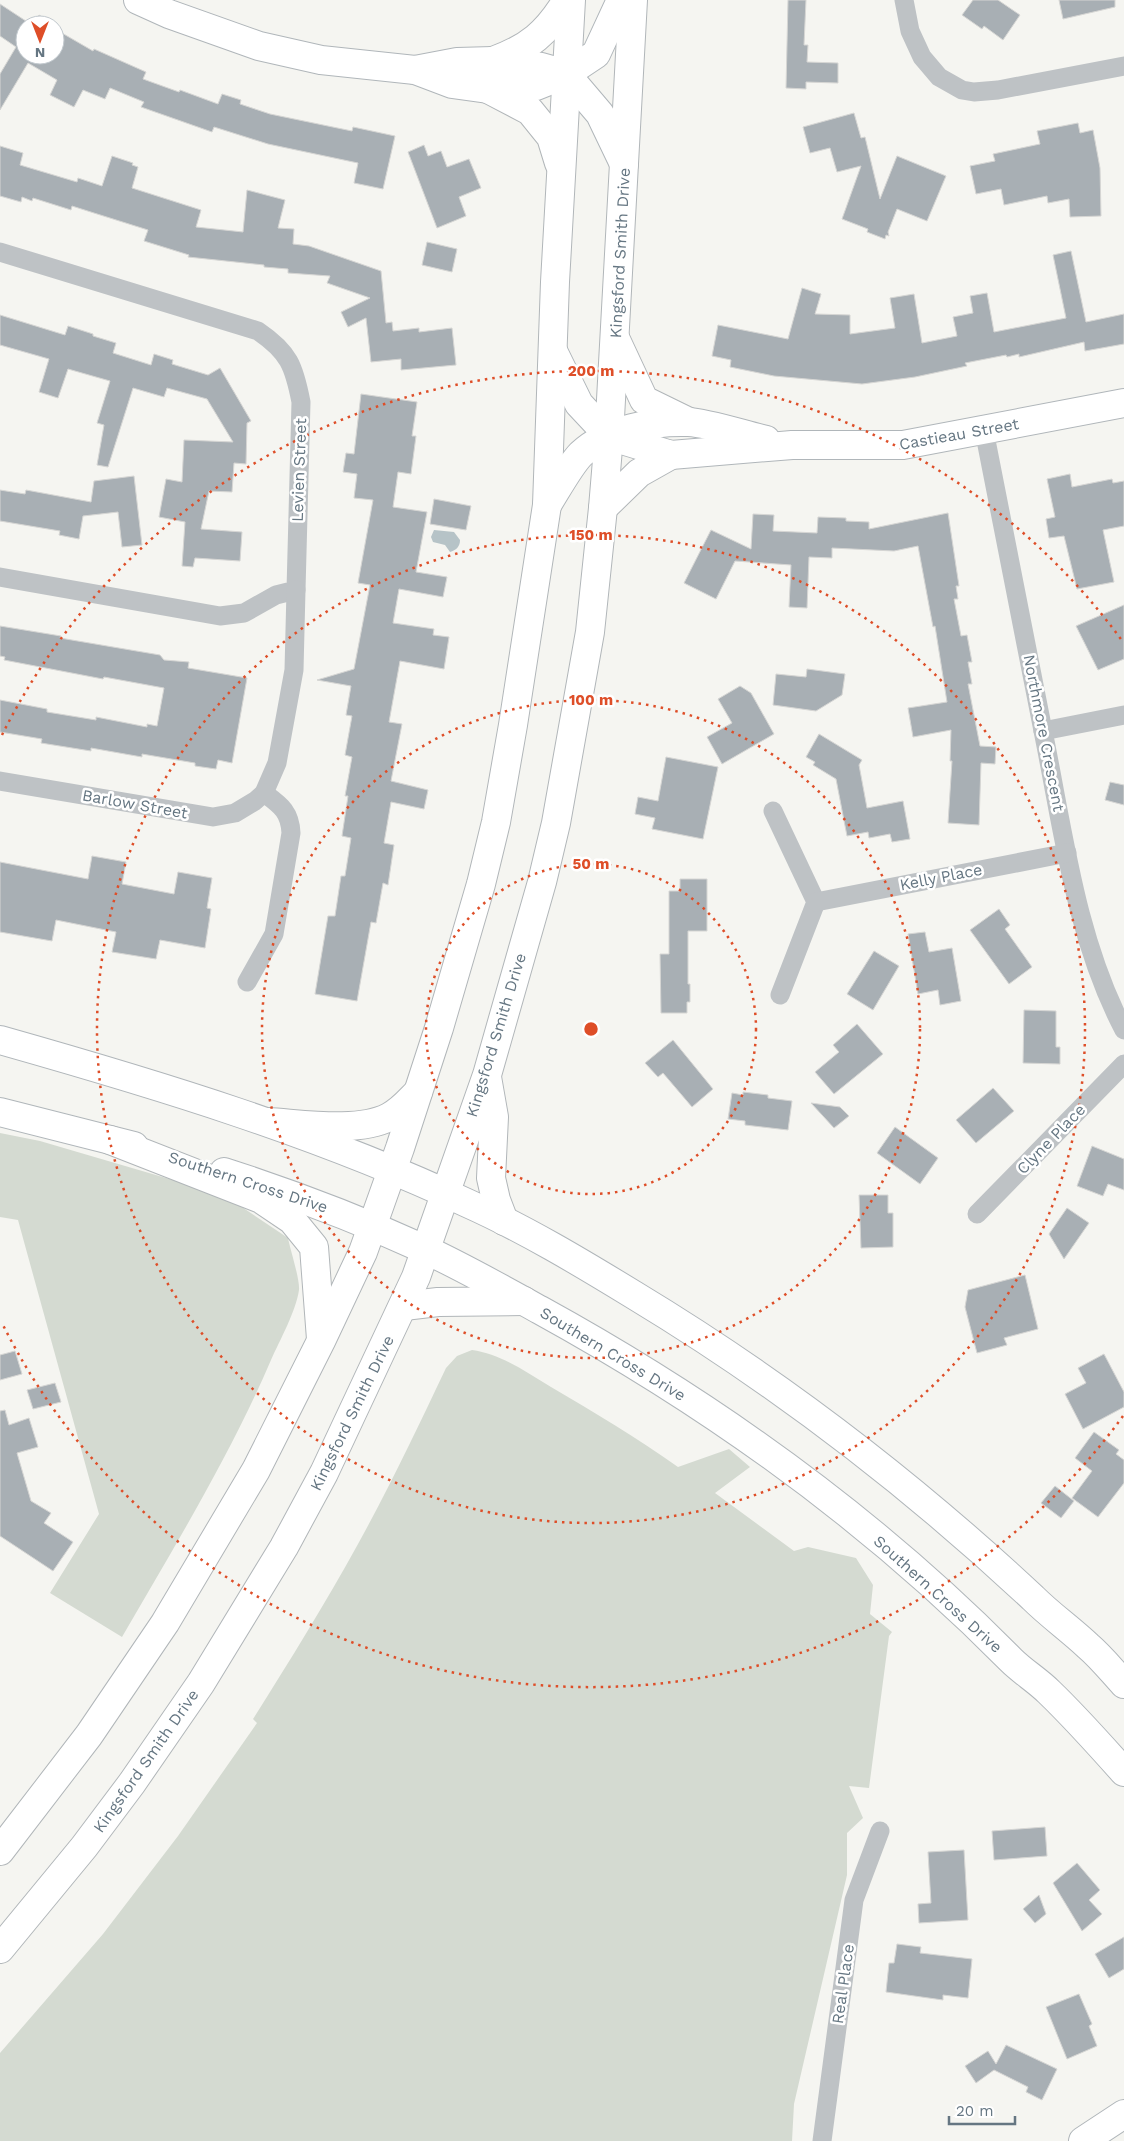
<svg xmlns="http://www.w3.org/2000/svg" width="1124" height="2141" font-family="'Work Sans',sans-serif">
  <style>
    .green { fill: #d4dad1 }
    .water { fill: #b6c3c7 }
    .building { fill: #a8afb4; stroke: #d6d6d4 }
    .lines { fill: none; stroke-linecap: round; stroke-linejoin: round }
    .secondary-casing { stroke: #b0b6ba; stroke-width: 30 }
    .primary-casing { stroke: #b1b6b9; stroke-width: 30 }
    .street { stroke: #bec2c5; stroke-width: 19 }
    .secondary { stroke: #fff; stroke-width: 28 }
    .primary { stroke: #fff; stroke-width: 28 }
    .ring { fill: none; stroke: #de4e28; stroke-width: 2.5; stroke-dasharray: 2.5 5 }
    .labels { text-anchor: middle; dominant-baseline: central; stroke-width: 5; stroke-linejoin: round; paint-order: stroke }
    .street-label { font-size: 16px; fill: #657682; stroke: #fff }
    .centre { fill: #de4e28; stroke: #fff; stroke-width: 2.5 }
    .ring-label { font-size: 15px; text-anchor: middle; font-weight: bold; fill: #de4e28; stroke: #fff; stroke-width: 5; stroke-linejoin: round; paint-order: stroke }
  </style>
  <rect width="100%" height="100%" fill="#f5f5f1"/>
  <g class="green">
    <path d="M0 1133 40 1141 224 1195 288 1238C290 1249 300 1279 299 1290 296 1311 280 1340 271 1360 230 1456 174 1547 122 1637L50 1593 99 1514 18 1220 0 1217Z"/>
    <path d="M472 1350C501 1354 526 1372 551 1387 594 1412 637 1438 678 1467L729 1449 750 1467 715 1493 794 1551 808 1547 856 1558 873 1585 870 1614 892 1632 889 1636 869 1788 849 1786 863 1818 847 1833V1875L794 2104 792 2141H0V2053L103 1934 178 1836 257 1723 253 1719C289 1662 325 1604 358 1544 390 1486 418 1427 446 1368L457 1356Z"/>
  </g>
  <path class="water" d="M434 530 454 532 460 540C460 547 456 550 450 552L445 545 433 542 431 537Z"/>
  <g class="building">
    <polygon points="788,0 806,0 804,45 808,45 807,62 838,63 838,83 806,82 806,89 786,88"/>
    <polygon points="973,0 998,0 1020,15 1003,40 984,26 982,29 962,15"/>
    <polygon points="1059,0 1115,0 1115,7 1063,19"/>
    <polygon points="0,4 32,25 25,25 25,55 55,55 55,29 93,51 94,49 146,72 143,79 179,92 180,90 218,104 222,94 241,100 240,104 270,114 352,131 353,127 395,136 383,189 354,183 358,163 268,144 214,127 212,132 141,107 144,102 110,88 105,99 83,90 74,107 50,95 57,80 28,63 0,110 0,74 16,47 0,36"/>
    <polygon points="39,15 57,26 55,29 55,25 34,25"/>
    <polygon points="854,113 861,138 865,137 880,199 897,156 946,176 927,221 897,209 888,232 889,236 886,235 885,239 867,232 868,229 842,219 861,166 837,172 830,148 810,153 803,127"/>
    <polygon points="1078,123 1080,133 1093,130 1100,168 1101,216 1070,217 1069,199 1048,203 1047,196 1004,205 1001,189 976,194 970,166 995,161 993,154 1040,144 1037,131"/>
    <polygon points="424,145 428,156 441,151 447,167 469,159 481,188 459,197 466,216 437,228 408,152"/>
    <polygon points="0,146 23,153 20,165 77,182 78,178 102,186 112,156 133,163 132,165 138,167 132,188 201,210 196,227 243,232 247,190 285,200 278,228 294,229 293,244 309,246 381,271 386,323 392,322 393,331 419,328 419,332 452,328 456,365 401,370 401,359 371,362 366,318 348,327 341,312 370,298 327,283 330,276 288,273 288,269 264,267 264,265 188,257 189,255 144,241 148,230 94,213 72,206 71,210 33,198 32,201 22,197 21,202 0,196"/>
    <polygon points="427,242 457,249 452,272 422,265"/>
    <polygon points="1071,251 1086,322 1124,314 1124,344 1085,351 1084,342 1019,357 1019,354 1007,357 1006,355 965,363 967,366 915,377 862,384 774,376 730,367 731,360 712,356 718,325 788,339 802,288 821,294 815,314 850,315 850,334 895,328 890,298 914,294 922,343 957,336 953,317 973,313 970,296 987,293 994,332 1066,318 1053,255"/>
    <polygon points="0,315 65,335 68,326 93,334 93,336 116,343 113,353 151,365 154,354 173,360 172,364 208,375 220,368 251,421 247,423 246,464 234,463 232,492 209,491 201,529 242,532 240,561 195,558 193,567 182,566 185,522 159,517 166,479 182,482 184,440 233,442 207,399 167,388 164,397 133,388 108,467 97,465 104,425 97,423 110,381 68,369 58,398 39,392 49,359 0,345"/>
    <polygon points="361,394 417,402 412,436 416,436 411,474 398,472 393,507 427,512 416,572 447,577 443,597 399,589 393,623 434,629 433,635 449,637 444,669 400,661 389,722 402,724 391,781 428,790 424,809 391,802 384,843 394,845 388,885 383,883 376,923 371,922 357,1001 315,994 328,916 335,916 341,876 345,876 351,838 342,836 348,796 345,796 352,757 345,755 352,716 346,715 351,686 317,680 354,669 370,585 358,583 373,500 354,498 357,474 343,472 346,453 354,454"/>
    <polygon points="1070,474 1072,487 1112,479 1113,483 1124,481 1124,526 1103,530 1114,582 1077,589 1064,536 1049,538 1046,519 1055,517 1047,479"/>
    <polygon points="134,476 142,545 122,547 118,512 83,516 79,539 59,535 60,531 0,521 0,490 25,494 26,490 91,502 94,481"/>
    <polygon points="434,499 471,506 466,530 430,524"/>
    <polygon points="948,513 959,586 956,586 958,599 954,599 961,636 967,635 972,662 968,662 972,684 968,684 980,746 996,747 995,764 981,763 979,825 948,823 952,761 950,761 951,730 913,737 908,708 947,702 935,626 933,627 918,546 894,551 832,548 832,558 809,557 807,608 789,607 791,565 735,561 716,599 684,583 711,530 751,549 753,514 774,515 773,531 817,533 818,517 846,518 846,521 869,522 869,529"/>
    <polygon points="1124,605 1124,659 1098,670 1076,626"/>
    <polygon points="0,626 61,636 60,638 160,655 164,660 189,662 188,668 247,678 232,763 218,760 216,769 195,766 195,763 142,754 142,757 91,748 91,751 41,743 42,739 0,732 0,700 47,709 47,712 96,720 96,717 147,727 147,724 157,726 164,688 104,677 103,679 4,660 5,657 0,656"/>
    <polygon points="807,669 845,674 842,695 816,711 773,705 776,674 806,677"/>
    <polygon points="740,686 751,693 774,734 722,764 707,737 732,723 718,699"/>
    <polygon points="819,734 862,760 859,765 867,808 903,801 910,839 892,842 890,834 869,838 868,832 847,836 836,779 813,765 815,762 806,757"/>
    <polygon points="666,757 718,767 703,839 652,829 655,818 635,814 638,797 658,801"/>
    <polygon points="1110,782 1124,785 1124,805 1105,800"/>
    <polygon points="92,856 126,862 122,884 174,894 178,872 212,878 207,908 211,909 205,948 160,940 156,959 112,952 116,932 56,920 52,941 0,932 0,862 88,879"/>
    <polygon points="680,879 707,879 707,931 688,931 688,984 690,984 690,1002 687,1002 687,1013 661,1013 660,954 669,954 669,891 680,891"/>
    <polygon points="999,909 1010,925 1005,929 1032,967 1009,984 970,930"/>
    <polygon points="925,932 929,952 952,948 961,1001 940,1005 938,990 918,994 908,934"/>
    <polygon points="874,951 899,966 873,1010 847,994"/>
    <polygon points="1024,1010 1056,1011 1056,1047 1060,1047 1060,1064 1023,1063"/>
    <polygon points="857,1024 883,1054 834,1094 815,1072 839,1052 833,1045"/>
    <polygon points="673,1040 713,1089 692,1107 663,1073 658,1077 645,1063"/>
    <polygon points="993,1088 1014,1111 976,1143 956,1120"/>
    <polygon points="743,1092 768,1095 768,1098 792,1101 788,1130 745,1125 745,1121 728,1119 732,1093 743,1095"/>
    <polygon points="811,1103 840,1107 849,1116 834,1128"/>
    <polygon points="895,1127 938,1158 920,1184 877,1153"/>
    <polygon points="1092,1146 1124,1159 1124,1190 1108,1184 1103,1196 1077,1186"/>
    <polygon points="859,1195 888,1195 888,1213 893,1213 893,1247 861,1248"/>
    <polygon points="1067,1208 1089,1223 1064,1259 1049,1234"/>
    <polygon points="1025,1275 1038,1329 1004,1338 1007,1345 977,1353 965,1307 968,1290"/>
    <polygon points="15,1351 22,1374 0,1380 0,1355"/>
    <polygon points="1104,1354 1124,1392 1124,1407 1083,1429 1065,1394 1086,1383 1078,1368"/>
    <polygon points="55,1383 61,1402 33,1409 27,1390"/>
    <polygon points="5,1410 9,1425 29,1418 38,1447 17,1453 31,1501 51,1513 44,1523 73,1542 53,1571 0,1536 0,1411"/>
    <polygon points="1094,1432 1119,1450 1116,1454 1124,1460 1124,1483 1098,1517 1072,1498 1092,1471 1075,1458"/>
    <polygon points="1055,1486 1074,1501 1061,1518 1041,1503"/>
    <polygon points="1045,1827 1047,1856 994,1860 992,1831"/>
    <polygon points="964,1850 968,1920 919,1923 918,1904 931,1903 928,1852"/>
    <polygon points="1077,1863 1100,1890 1089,1900 1102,1914 1082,1931 1053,1883"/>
    <polygon points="1039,1895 1046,1914 1035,1923 1023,1909"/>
    <polygon points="1124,1937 1124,1969 1109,1978 1095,1954"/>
    <polygon points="897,1944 921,1947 920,1953 972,1959 968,1998 943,1995 943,2000 886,1992 889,1963 894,1963"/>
    <polygon points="1079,1994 1092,2024 1089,2026 1097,2046 1067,2059 1046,2007"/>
    <polygon points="1006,2045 1057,2069 1042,2100 1026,2092 1028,2087 994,2070 976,2083 965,2066 988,2051 996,2064"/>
  </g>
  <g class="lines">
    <g class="secondary-casing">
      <g id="secondary">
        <polyline points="138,0 169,14 259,46 321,60 415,70 452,84 488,89 536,86 566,74 596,54 621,0"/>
        <polyline points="415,70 457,62 493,61 541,67 566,74 600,114 624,164"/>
        <polyline points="553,351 579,404 609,436 671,455 792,445 903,445 1124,403"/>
        <path d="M547 505C556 491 570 465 581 454 608 429 652 421 688 422 709 423 744 435 766 440"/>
        <path d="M0 1040C159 1085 317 1133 467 1203 525 1229 580 1262 634 1295 778 1382 910 1483 1033 1598 1050 1615 1070 1629 1088 1646 1101 1657 1112 1671 1124 1684"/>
        <polyline points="0,1112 134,1146"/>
        <path d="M224 1172C292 1194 358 1219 424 1249 463 1267 502 1289 540 1310 711 1404 874 1521 1011 1660 1023 1672 1037 1680 1049 1692 1075 1717 1100 1745 1124 1772"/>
        <polyline points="1083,2141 1124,2114"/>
      </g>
    </g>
    <g class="primary-casing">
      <g id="primary">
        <path d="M493 61C529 48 547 33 567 0"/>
        <polyline points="488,89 530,111 551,137 559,163"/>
        <polyline points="616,340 644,400 689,422"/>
        <polyline points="603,508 639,473 671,455"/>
        <polyline points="487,1077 494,1117 491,1178 496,1200 504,1221"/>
        <path d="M268 1122C303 1124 358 1133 389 1117 401 1111 409 1101 418 1092"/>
        <polyline points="110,1140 261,1199 292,1220 314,1247 321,1339"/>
        <polyline points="404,1306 438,1302 524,1301"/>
        <polyline points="0,1851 89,1735 165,1623 256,1470 321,1341 363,1252 400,1148 439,1028 481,884 496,822 513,725 547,505 555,282 571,0"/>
        <polyline points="0,1949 84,1847 132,1783 201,1683 284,1547 324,1473 416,1277 487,1075 542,882 556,823 590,632 603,508 609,436 633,0"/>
      </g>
    </g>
    <g class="street">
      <polyline points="904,0 910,31 922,57 939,77 962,90 974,92 998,90 1124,66"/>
      <path d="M0 252 258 331C289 352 294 366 301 402L296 590 276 595 244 613 220 616 0 577"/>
      <path d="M984 430C1004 535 1026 641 1046 746 1065 843 1078 943 1124 1030"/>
      <polyline points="1043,731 1124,715"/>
      <polyline points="0,781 213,817 235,813 255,801 264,793 277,763 294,670 296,590"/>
      <polyline points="773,811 816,902 780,995"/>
      <polyline points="816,902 1067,853"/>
      <path d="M247 982 274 934 291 833C290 811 280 805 264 793"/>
      <polyline points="977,1214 1124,1064"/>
      <polyline points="822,2141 854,1900 880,1831"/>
    </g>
    <use href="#secondary" class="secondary"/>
    <use href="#primary" class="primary"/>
  </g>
  <g class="ring">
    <circle cx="591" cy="1029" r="165"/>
    <circle cx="591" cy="1029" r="329"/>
    <circle cx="591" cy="1029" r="494"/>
    <path d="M1123 1416A658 658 0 0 1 2 1323M2 735A658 658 0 0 1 1123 642"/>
  </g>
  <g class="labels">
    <g class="street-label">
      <text transform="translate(620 253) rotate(-87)">Kingsford Smith Drive</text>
      <text transform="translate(959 434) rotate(-10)">Castieau Street</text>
      <text transform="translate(299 470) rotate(-88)">Levien Street</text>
      <text transform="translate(1044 733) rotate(79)">Northmore Crescent</text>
      <text transform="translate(135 804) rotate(10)">Barlow Street</text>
      <text transform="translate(941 877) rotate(-11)">Kelly Place</text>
      <text transform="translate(496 1035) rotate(-73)">Kingsford Smith Drive</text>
      <text transform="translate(1051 1139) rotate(-46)">Clyne Place</text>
      <text transform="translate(248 1182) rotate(18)">Southern Cross Drive</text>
      <text transform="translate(613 1354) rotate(31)">Southern Cross Drive</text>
      <text transform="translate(352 1413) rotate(-64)">Kingsford Smith Drive</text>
      <text transform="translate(938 1594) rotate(42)">Southern Cross Drive</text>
      <text transform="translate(146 1761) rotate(-55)">Kingsford Smith Drive</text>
      <text transform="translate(843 1984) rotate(-82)">Real Place</text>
    </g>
  </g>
  <circle cx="591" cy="1029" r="8" class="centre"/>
  <g class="ring-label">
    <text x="591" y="376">200 m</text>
    <text x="591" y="540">150 m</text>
    <text x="591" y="705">100 m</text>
    <text x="591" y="869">50 m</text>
  </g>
  <g transform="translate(40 40) rotate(180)"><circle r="24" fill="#ffffff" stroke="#c1c8cd"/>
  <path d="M0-4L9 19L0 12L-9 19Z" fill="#de4e28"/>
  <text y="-8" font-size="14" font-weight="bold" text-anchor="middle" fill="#657682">N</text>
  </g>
  <path d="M949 2116v8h66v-8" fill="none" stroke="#657682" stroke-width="2.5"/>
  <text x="956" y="2116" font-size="15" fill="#657682" stroke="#ffffff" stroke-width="4" paint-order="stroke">20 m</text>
</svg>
